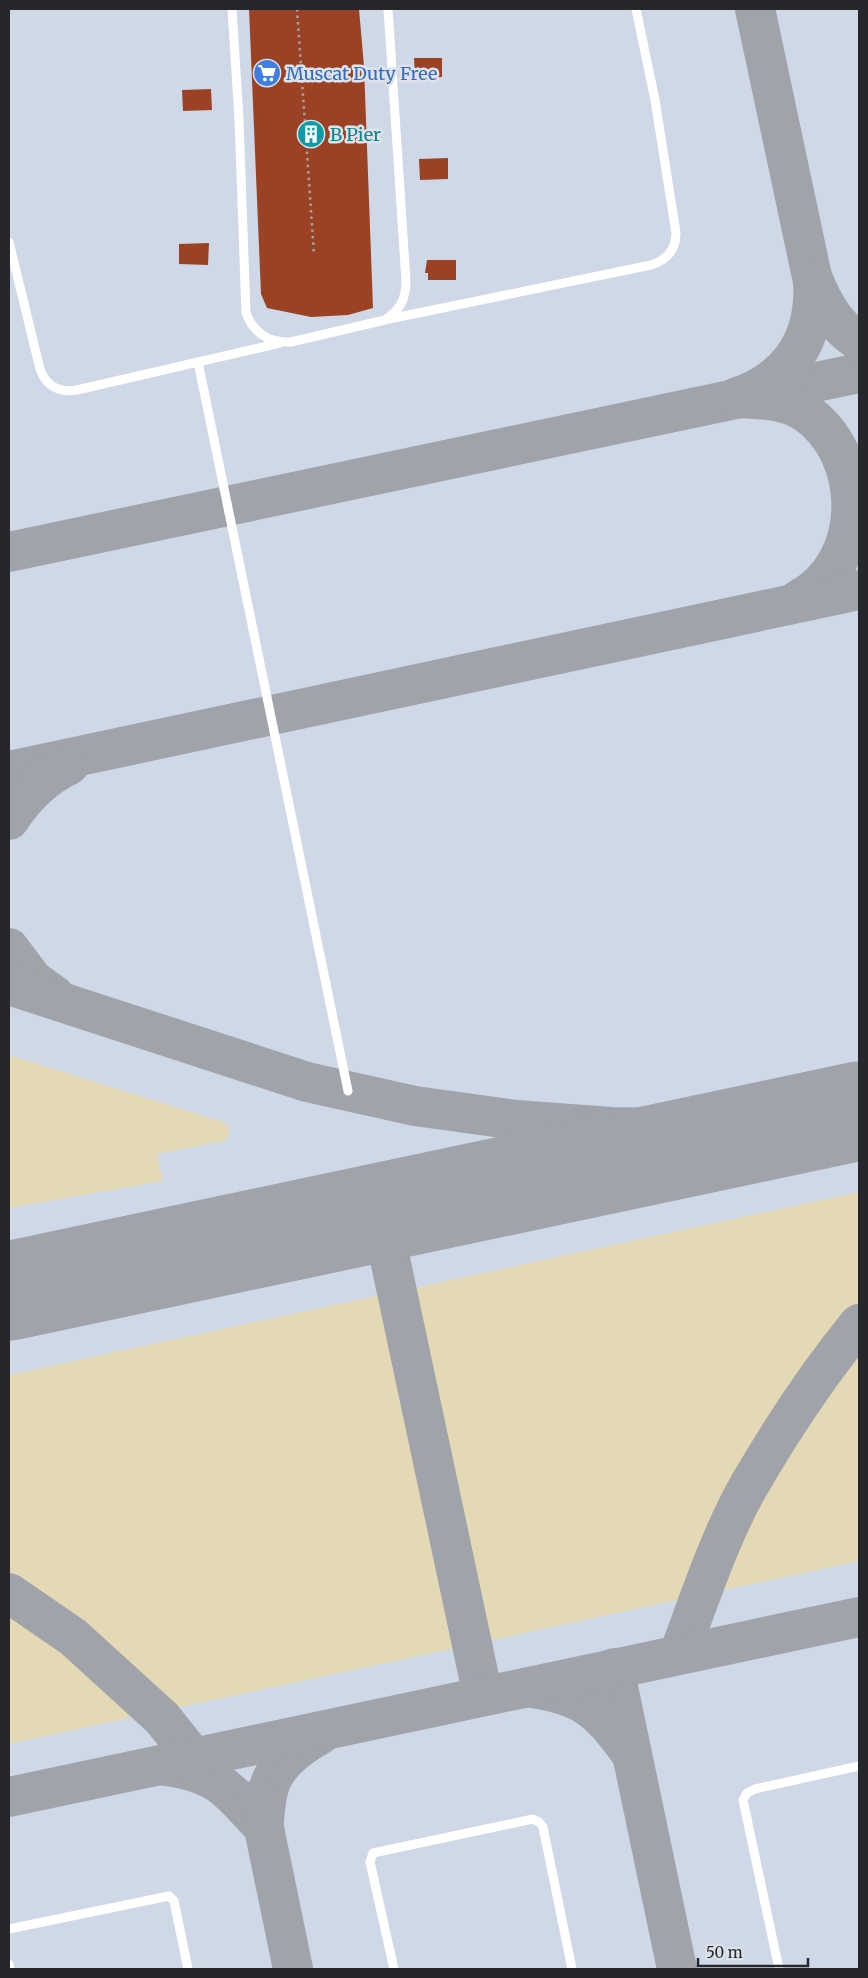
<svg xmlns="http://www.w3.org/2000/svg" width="868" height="1978" font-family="Merriweather,serif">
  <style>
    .built { fill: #cfd8e7 }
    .sand { fill: #e3d9b4 }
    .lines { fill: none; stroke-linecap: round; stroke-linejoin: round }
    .taxiway { stroke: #a0a4aa; stroke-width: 40 }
    .runway { stroke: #a0a4aa; stroke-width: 99 }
    .building { fill: #9c4224 }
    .path { stroke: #9fa3a9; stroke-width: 2.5; stroke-dasharray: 2.5 4; stroke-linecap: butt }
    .lane { stroke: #fff; stroke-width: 9 }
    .labels { text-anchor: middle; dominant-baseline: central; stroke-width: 5; stroke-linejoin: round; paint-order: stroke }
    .shop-label { font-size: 18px; fill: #366cbe; stroke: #dee3eb; text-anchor: start }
    .culture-label { font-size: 18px; fill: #0d838f; stroke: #dee3eb; text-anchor: start }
  </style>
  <rect width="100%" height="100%" fill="#dee3eb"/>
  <rect class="built" x="9" y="9" width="850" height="1960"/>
  <g class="sand">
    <polygon points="9,1055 226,1123 230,1134 224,1141 157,1154 163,1181 9,1208"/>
    <polygon points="859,1192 859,1561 9,1744 9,1375"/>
  </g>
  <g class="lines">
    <g class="taxiway">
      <polyline points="755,9 818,305"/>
      <polyline points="9,552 859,373"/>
      <path d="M798 600C868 564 868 455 805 412 783 399 761 399 735 398 792 379 817 337 813 279 823 304 835 326 859 341"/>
      <polyline points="9,771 859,590"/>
      <path d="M9 820C24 797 43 777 69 765"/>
      <polyline points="9,948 33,980 55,996"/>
      <polyline points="9,985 307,1082 415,1106 516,1120 611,1127 696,1128 838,1115"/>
      <polyline points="380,1212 483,1696"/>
      <polyline points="9,1593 73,1637 162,1718 194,1758"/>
      <path d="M679 1654C700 1598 721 1533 751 1482 783 1427 819 1373 859 1324"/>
      <polyline points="614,1668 677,1969"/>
      <path d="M532 1688C585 1696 599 1710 630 1752"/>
      <path d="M166 1766C221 1774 228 1790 263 1827 265 1815 265 1802 268 1791 274 1764 298 1747 321 1734"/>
      <polyline points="9,1797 859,1617"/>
      <polyline points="258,1799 293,1969"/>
    </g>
    <polyline class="runway" points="9,1291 859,1111"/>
  </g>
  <g class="building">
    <polygon points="249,9 359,9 364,66 373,308 348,315 311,317 267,308 261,294"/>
    <polygon points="414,58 442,58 442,77 415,79"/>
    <polygon points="211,89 212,110 183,111 182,90"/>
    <polygon points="448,158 448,179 420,180 419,159"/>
    <polygon points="209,243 208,265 179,264 179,244"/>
    <polygon points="427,260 456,260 456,280 428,280 428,273 425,273"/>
  </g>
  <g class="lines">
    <polyline class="path" points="297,9 314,254"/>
    <g class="lane">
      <path d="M232 9 239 119 246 313C254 334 269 343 291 342L385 320C400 310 406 299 406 281L388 9"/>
      <path d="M9 242 40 369C46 386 59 393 77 390L280 343"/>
      <path d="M389 319 651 265C667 260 676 250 676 233L655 100 636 9"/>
      <polyline points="198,362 348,1091"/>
      <polyline points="9,1929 169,1896 174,1901 188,1969"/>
      <polyline points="9,1964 10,1969"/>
      <polyline points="394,1969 370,1862 373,1853 533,1819 539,1822 543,1827 572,1969"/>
      <polyline points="779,1969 743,1800 747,1793 755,1789 859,1766"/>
    </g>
  </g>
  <defs>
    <g id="supermarket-disc" transform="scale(1.4375)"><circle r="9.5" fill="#3f7fe0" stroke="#dee3eb"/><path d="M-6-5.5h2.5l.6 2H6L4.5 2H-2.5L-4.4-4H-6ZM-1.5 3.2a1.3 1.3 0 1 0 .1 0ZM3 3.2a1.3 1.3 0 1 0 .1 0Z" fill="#fff"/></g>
    <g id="building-disc" transform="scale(1.4375)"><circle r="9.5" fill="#0f9aa8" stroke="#dee3eb"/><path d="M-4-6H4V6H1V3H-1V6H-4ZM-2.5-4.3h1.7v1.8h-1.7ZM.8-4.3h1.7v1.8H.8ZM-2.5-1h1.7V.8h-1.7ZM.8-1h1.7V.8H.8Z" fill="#fff"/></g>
  </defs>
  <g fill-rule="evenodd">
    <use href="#supermarket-disc" x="267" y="73"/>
    <use href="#building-disc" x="311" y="134"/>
  </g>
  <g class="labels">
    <g class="shop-label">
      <text x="286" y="73">Muscat Duty Free</text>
    </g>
    <g class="culture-label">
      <text x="330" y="134">B Pier</text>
    </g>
  </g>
  <rect width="868" height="1978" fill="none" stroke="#25272a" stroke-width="20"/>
  <path d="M698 1958v8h110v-8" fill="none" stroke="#25272a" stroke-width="2.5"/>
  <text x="706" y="1958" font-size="15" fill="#25272a" stroke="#dee3eb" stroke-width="4" paint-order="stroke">50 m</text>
</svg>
